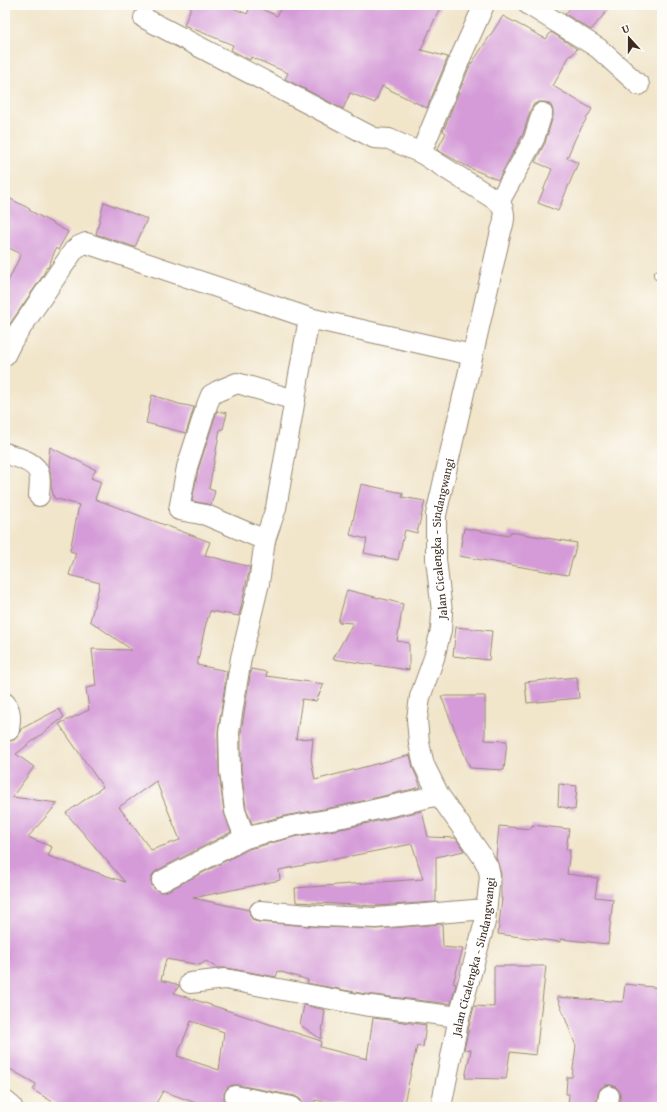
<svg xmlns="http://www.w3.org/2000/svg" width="667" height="1112" font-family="'Gentium Book Plus',serif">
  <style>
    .building { fill: #d59bd8; fill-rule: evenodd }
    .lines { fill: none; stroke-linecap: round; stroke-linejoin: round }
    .lane-casing { stroke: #968874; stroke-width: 12 }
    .street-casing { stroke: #968874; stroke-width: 22 }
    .primary-casing { stroke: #968874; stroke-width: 24 }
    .lane { stroke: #fff; stroke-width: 10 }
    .street { stroke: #fff; stroke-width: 20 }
    .primary { stroke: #fff; stroke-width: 22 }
    .labels { text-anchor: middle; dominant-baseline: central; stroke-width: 4; stroke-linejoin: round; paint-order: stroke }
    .street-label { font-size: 12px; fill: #3b2a1e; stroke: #fdfcf7 }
  </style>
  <rect width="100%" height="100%" fill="#fdfcf7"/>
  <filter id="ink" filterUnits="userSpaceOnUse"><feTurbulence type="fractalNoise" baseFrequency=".025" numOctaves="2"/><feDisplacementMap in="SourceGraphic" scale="8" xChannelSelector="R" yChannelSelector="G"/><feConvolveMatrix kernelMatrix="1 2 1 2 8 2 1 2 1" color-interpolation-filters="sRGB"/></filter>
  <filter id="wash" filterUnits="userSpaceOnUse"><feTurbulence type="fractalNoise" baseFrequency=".012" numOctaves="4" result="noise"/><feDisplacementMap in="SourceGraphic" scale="16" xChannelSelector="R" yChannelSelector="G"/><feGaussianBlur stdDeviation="0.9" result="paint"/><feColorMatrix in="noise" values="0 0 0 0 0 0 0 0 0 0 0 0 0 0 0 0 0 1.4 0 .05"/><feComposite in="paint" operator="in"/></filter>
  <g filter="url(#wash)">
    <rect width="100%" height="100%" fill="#f1e5ca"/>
    <g id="blocks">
      <g class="building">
        <polygon points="192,5 226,5 247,14 251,5 253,5 277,16 282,5 441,5 421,50 448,57 427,108 382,86 375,103 350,93 343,109 285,79 288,73 251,57 250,60 231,50 233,45 184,25"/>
        <polygon points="573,5 612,5 591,30 565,14"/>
        <polygon points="503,16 546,39 551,32 577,49 571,56 570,55 553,86 592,109 576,137 567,158 578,163 558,211 538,203 552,169 535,162 545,143 553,116 553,110 551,105 546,102 539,102 534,104 531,109 523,134 498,180 470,168 437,150 446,133 443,131 471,63 472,63"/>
        <polygon points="5,196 30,209 29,210 68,232 58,250 56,248 48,268 47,267 42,277 5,331 5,288 21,254 5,246"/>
        <polygon points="104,202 147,219 135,247 96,234"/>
        <polygon points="152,395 179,404 194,407 186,433 146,423"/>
        <polygon points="217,411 227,413 223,429 220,429 209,489 215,491 211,505 192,501 198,470"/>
        <path d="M50 447 96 470 91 478 101 482 95 499 210 542 205 555 250 567 239 616 210 611 205 627 197 665 227 671 218 732 219 772 224 812 231 832 156 871 153 874 151 880 152 886 156 890 161 892 167 891 249 849 294 837 346 828 422 811 428 837 456 838 464 851 436 857V902L376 906 296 902 295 888 423 879 412 844 279 870 280 880 193 898 249 910 250 916 254 921 259 922 321 927 376 929 442 924 443 947 463 949 453 983 456 984 451 1004 365 994 307 983 308 980 278 971 276 977 227 968H217L206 961 200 965 166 959 161 980 179 985V986L174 993 321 1041 320 1047 367 1059 373 1018 426 1025 423 1047 417 1046 403 1107H356L315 1100 314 1107H303V1103L300 1099 295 1096 237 1085H232L227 1088 224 1093V1100L227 1104 232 1107H207L163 1091 154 1107H61L33 1090 36 1084 5 1066V740L8 741 14 740 18 736 21 729 59 709 64 717 16 754 34 767 12 797 58 803 28 837 52 847 48 856 125 882 66 813 103 787 59 724 89 710 86 688 96 686 92 649 132 650 90 621 100 583 69 575 76 553 70 551 79 505 54 498 51 486V474L48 465ZM156 781 180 840 151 850 119 807ZM191 1021 224 1032 219 1070 177 1056Z"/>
        <polygon points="361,484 403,493 402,497 425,501 417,533 405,530 398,560 364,553 367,539 350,535"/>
        <polygon points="464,528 509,536 510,532 577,543 568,575 459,556"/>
        <polygon points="347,590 403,604 397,641 409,643 409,670 333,659 353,623 338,622"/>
        <polygon points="456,627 492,631 489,660 453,656"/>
        <polygon points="251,669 267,672 266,676 324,684 316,701 302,699 296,739 313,738 311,759 315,780 410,755 413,768 421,787 341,806 289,815 252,824 246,808 241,770 241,733"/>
        <polygon points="577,677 579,698 527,703 525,682"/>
        <polygon points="441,696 485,696 485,740 507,741 504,770 470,768"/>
        <polygon points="559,784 577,786 575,810 558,806"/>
        <polygon points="532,825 569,829 566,850 570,850 567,874 598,878 595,897 613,899 608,944 560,939 560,942 498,934 502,898 501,898 501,874 496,857 499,826 531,829"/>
        <polygon points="494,966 546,966 536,1055 510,1052 506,1079 465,1078 471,1050 464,1049 474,1006 494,1007"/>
        <polygon points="625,984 662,988 659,1027 662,1028 662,1107 619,1107 620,1098 620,1092 616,1087 611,1085 605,1085 600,1089 598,1094 596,1107 568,1107 569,1094 566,1094 567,1077 572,1077 576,1046 557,997 623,1002"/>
        <polygon points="304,1005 325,1010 321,1039 300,1025"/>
      </g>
    </g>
  </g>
  <g filter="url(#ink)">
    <use href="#blocks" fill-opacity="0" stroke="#968874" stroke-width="1"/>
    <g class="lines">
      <g class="lane-casing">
        <polyline id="lane" points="659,275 662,276"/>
      </g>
      <g class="street-casing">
        <g id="street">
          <polyline points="529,5 598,48 639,85"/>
          <polyline points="144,18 374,138 389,139 421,153"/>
          <polyline points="499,202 534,139 542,113"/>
          <polyline points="5,355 12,341 74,250 79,246 86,243 309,318 472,355"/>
          <path d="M5 453C15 457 36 461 39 474 41 480 39 490 39 496"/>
          <polyline points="265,540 206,515 179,510 187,467 207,405 211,395 218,391 237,383 295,400"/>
          <path d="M5 703C12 711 10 720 9 730"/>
          <polyline points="245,838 235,811 230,771 229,732 241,658 259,583 265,540 276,508 309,318"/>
          <polyline points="162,881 245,838 292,826 343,817 439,795"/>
          <polyline points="260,911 322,916 376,918 486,909"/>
          <polyline points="190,983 225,979 363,1005 459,1017"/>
          <polyline points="235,1096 292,1107"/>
          <path id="s1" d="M441 1107 459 1017 485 922 490 876 488 867 482 856 439 795 424 765 419 743 417 719 420 697 434 658 441 630 442 612 436 559V515L501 231C505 220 506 211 499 202L421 153 462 54 484 5"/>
          <polyline points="607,1107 609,1096"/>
        </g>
      </g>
      <g class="primary-casing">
        <polyline id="primary" points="5,1102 11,1107"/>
      </g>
      <use href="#lane" class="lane"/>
      <use href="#street" class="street"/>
      <use href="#primary" class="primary"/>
    </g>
  </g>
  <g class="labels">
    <g class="street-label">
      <text stroke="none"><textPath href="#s1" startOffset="598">Jalan Cicalengka - Sindangwangi</textPath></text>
      <text stroke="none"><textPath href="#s1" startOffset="154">Jalan Cicalengka - Sindangwangi</textPath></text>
    </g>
  </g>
  <rect width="667" height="1112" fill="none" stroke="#fdfcf7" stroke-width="20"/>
  <g transform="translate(629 38) rotate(339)" stroke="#fdfcf7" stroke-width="3" paint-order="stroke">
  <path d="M0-3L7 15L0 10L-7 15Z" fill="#3b2a1e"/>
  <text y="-6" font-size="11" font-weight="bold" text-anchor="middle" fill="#3b2a1e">U</text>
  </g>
</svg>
